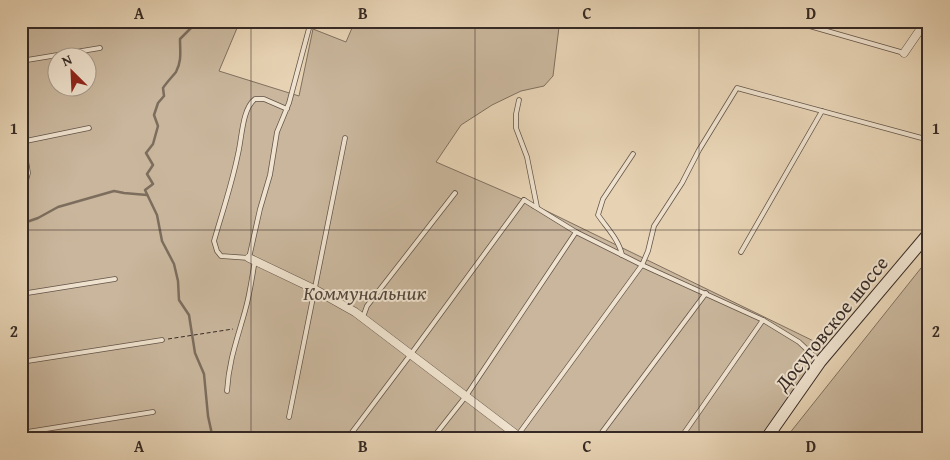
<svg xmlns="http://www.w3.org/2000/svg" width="950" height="460" font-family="'Gentium Book Plus',serif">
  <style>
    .green { fill: #c9b69c; stroke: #807060; fill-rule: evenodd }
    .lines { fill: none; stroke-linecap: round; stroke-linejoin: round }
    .stream { stroke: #7c6d5d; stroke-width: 2.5 }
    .lane-casing { stroke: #625449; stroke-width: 5.5 }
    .street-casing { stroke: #625449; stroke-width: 9 }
    .secondary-casing { stroke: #362a25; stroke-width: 13 }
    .path { stroke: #362a25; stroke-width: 1; stroke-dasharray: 4 2.5; stroke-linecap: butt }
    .lane { stroke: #efe2ce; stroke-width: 4 }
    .street { stroke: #efe2ce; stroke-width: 8 }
    .secondary { stroke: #efe2ce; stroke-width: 11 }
    .grid { fill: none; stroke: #362a25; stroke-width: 1; stroke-opacity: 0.55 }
    .labels { text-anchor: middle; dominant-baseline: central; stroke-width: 4; stroke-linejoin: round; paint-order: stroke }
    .park-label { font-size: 20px; font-style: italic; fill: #53463d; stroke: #efe2ce }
    .street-label { font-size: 20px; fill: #362a25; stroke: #efe2ce }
    .neatline { fill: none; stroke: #362a25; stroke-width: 2 }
    .grid-label { font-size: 16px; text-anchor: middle; font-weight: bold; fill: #362a25 }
  </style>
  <rect width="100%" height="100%" fill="#e7d3b4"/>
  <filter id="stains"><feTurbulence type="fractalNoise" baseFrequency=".004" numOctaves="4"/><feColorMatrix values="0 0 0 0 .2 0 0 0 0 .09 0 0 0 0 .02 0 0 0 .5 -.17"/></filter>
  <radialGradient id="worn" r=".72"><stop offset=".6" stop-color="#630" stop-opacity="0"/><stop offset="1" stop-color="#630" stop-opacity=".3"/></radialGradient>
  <g class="green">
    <path d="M21 21H240L219 71 299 96 313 29 346 42 355 21H510L559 27 553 76 544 86 521 91 492 105 461 125 436 162 524 200 830 349 762 439H21ZM58 58H88V88H58Z"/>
    <polygon points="929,258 929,439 785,439"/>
  </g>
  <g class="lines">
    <g class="stream">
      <path d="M190 21 193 26 180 39C180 51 182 61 176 72 172 77 167 82 163 88L164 96 158 103 154 115 158 126 153 144 146 153 153 165 147 174 153 184 145 190 157 215 162 241 174 264 178 281 179 300 189 315 195 353 204 374 208 416 213 439"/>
      <polyline points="21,224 38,218 58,207 114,191 124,193 147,195"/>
    </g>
    <g class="lane-casing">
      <g id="lane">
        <polyline points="792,21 904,53"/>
        <polyline points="21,61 100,48"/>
        <polyline points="519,100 516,114 516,128 527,157 537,207 534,206"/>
        <path d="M287 109 264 99H255C242 109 242 138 238 154 232 184 222 213 214 241L217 251 221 256 249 258 260 209 270 175 277 132 289 103 311 21"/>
        <polyline points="21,142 89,128"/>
        <polyline points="21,191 23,191 28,173 23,142"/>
        <polyline points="524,200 576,232 642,265 763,320 799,342 819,361"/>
        <polyline points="741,252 822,111"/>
        <path d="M622 255C619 240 607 228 598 215L603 199 633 154"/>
        <polyline points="21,294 115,279"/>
        <polyline points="363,317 367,306 455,193"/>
        <polyline points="21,362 162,340"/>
        <path d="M227 391C229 360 237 340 245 311 250 294 252 277 255 260"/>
        <polyline points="289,417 345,138"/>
        <polyline points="21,433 153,412"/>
        <polyline points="347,439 411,354 524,200"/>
        <polyline points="432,439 466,396 576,232"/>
        <polyline points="515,439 642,265 648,251 654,226 682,183 699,150 737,88 929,140"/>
        <polyline points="597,439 706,293"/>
        <polyline points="680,439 763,320"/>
      </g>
    </g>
    <g class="street-casing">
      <g id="street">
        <polyline points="904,53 926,21"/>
        <polyline points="249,258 314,289 355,312 522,439"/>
      </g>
    </g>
    <g class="secondary-casing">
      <polyline id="secondary" points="766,439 820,362 929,233"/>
    </g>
    <polyline class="path" points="168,339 233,329"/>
    <use href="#lane" class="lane"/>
    <use href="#street" class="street"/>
    <use href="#secondary" class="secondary"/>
  </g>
  <path class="grid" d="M251 21V439M475 21V439M699 21V439M21 230H929"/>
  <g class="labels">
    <g class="park-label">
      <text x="365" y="292">Коммунальник</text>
    </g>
    <g class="street-label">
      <text transform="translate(831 323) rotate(-51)">Досуговское шоссе</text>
    </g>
  </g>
  <rect width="950" height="460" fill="none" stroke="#e7d3b4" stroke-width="55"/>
  <g transform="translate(72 72) rotate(336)"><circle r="24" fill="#efe2ce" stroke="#a5988a"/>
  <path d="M0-4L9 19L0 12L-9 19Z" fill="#8f2418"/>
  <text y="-8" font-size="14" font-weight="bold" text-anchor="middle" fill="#362a25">N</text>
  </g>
  <rect x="28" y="28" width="894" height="404" class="neatline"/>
  <g class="grid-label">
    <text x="139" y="19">A</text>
    <text x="363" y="19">B</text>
    <text x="587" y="19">C</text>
    <text x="811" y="19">D</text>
    <text x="14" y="134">1</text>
    <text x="936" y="134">1</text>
    <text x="14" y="337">2</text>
    <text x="936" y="337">2</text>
    <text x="139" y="452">A</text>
    <text x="363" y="452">B</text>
    <text x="587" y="452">C</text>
    <text x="811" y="452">D</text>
  </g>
  <rect width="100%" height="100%" filter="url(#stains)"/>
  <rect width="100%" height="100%" fill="url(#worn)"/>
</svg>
